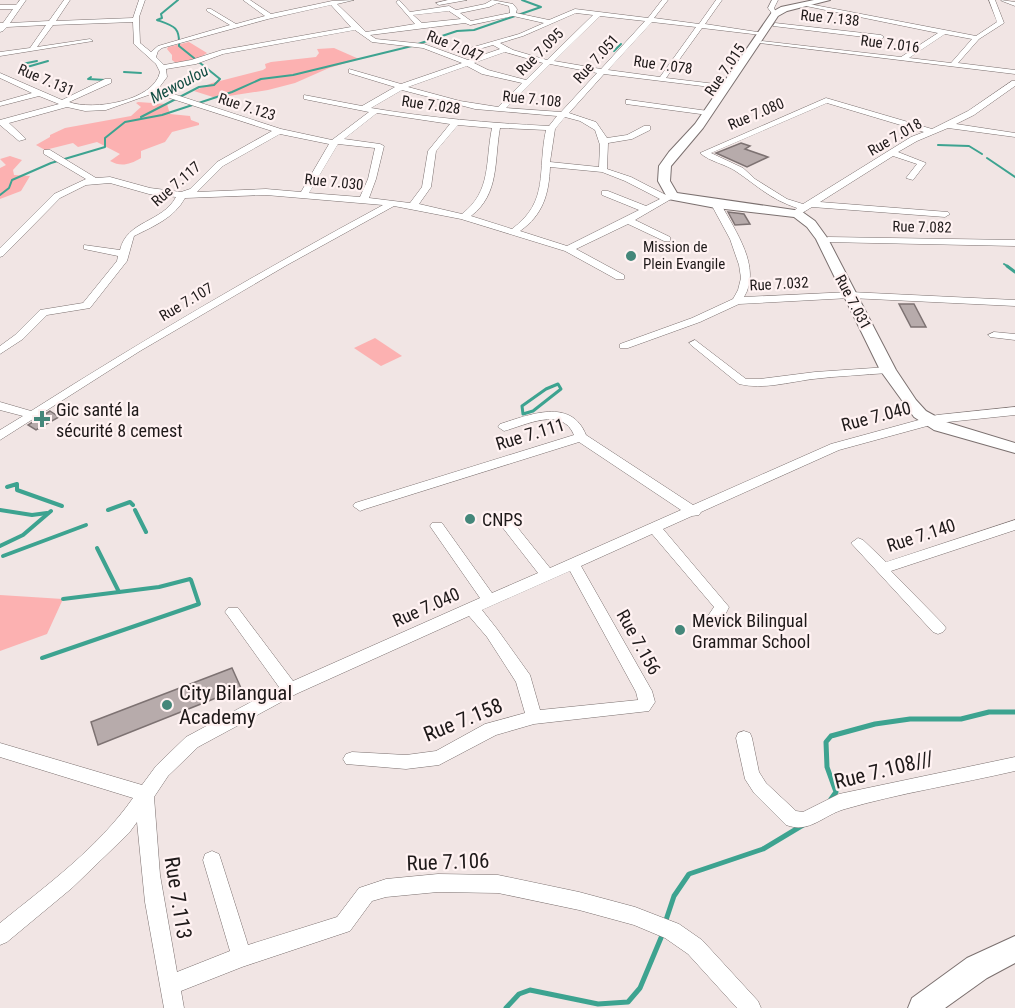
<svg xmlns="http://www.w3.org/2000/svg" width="1015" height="1008" font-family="'Roboto Condensed',sans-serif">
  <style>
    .green { fill: #fcb1b1 }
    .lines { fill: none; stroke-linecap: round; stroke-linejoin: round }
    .stream-far3 { stroke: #3da390; stroke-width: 2 }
    .stream-far2 { stroke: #3da390; stroke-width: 3 }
    .stream-far1 { stroke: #3da390; stroke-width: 4 }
    .stream { stroke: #3da390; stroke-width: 5 }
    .building { fill: #b7abab; stroke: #7d7272; stroke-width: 1.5 }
    .minor-casing { stroke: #7b706f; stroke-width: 1 }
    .secondary-casing { stroke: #7b706f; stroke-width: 2 }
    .minor { fill: #fff; fill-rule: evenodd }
    .secondary { fill: #fff; fill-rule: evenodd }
    .poi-dot { fill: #44877a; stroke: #fff2f2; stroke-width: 2 }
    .labels { text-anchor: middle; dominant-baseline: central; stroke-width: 4.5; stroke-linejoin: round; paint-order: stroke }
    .far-street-label { font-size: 15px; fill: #1e1919; stroke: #fff2f2 }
    .far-poi-label { font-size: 15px; fill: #1e1919; stroke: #fff2f2; text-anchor: start }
    .far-water-label { font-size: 16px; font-style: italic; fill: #124c42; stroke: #fff2f2 }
    .poi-label { font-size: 18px; fill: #1e1919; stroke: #fff2f2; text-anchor: start }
    .street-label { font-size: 18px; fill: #1e1919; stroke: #fff2f2 }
    .near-poi-label { font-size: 21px; fill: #1e1919; stroke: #fff2f2; text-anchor: start }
    .near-street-label { font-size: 21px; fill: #1e1919; stroke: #fff2f2 }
  </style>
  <rect width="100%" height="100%" fill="#f1e5e4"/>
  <g class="green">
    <polygon points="189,42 207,53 199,58 176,63 172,60 172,55 167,49 168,47"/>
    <polygon points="334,48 359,59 329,68 295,83 268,90 216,98 194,91 212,83 263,70 266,68 265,64 271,62 316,57 319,53 317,49"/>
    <path d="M138 102 167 104 170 114 190 116 191 120 199 123V125L172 132 165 142 141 151V158C129 165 121 167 110 161L120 154 97 142 78 147 73 143 45 150 36 145 50 137V135L65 128 131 116 141 107 136 103Z"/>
    <polygon points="10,156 22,160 13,170 14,175 30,176 21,191 0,199 0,168 6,165 0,159"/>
    <polygon points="375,338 402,356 381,366 354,348"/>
    <polygon points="0,595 63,599 47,634 0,651"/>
  </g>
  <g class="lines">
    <g class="stream-far3">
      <polyline points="614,51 621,44"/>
      <polyline points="22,64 37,61"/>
      <polyline points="27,67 48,61"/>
      <polyline points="124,72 141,73"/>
      <polyline points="91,77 88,79 106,80"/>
      <path d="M141 117 199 87 214 85 220 79 179 46C180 27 174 26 157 20L162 18 161 14 178 0"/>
      <polyline points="938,145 969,146 982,154"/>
      <polyline points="987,158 1015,177"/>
      <polyline points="0,195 9,188 12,180 51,163 105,147 105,138 125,122 162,115 232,92 261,79 293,75 412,46 457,31 474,30 541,7 522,0"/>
      <polyline points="1004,264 1009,267"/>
    </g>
    <g class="stream-far2">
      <polyline points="1007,266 1015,272"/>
      <polygon points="558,384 561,389 533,411 523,414 522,406 546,389"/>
    </g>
    <g class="stream-far1">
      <polyline points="7,487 17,484 17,490 62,506"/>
      <polyline points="0,510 32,515 47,513"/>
      <polyline points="108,510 130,502 133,505"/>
      <polyline points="135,510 146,532"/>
      <polyline points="0,546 23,535 51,511"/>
      <polyline points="97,548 119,592"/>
      <polyline points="3,556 86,525"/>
      <polyline points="63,599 159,587 190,579"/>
      <polyline points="42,658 199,604 191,580"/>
    </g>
    <g class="stream">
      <polyline points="831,799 836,792 827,767 826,742 831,736 875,724 910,719 961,719 989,712 1015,712"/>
      <polyline points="665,923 674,896 689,874 763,849 803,825"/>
      <polyline points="506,1008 519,994 530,990 598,1004 628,1002 640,988 663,933"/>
    </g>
  </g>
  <g class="building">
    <polygon points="741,143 750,146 745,149 768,157 747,167 716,153"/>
    <polygon points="728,212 744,214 750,224 735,225"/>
    <polygon points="899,304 914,304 926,327 911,327"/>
    <polygon points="50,411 59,417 36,430 28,425"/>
    <polygon points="232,668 241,688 98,745 91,722"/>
  </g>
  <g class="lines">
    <g class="minor-casing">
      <g id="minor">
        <path d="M20 0H26L10 23 49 21 64 0H70L56 21 133 18 139 0H145L139 17 140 43 151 52 158 46 230 25 207 11V9H211L236 24 265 16 243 0H250L271 14 332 1 354 0 337 4 366 32 415 24 396 2 399 0 410 12 449 6 456 10 485 4 492 0 513 4 517 9 516 13 549 20 575 9 648 18 662 0H668L654 18 699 24 716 0H722L705 24 764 33 761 35 702 28 666 78 724 85 728 87 727 89 604 74 569 113 596 122 607 138 627 135 644 126H650V130L632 139 608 143 607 169 631 177 666 195 673 192 678 195 635 220 670 237V241H664L628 224 576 249 624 275V279H616L565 251 461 219 394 206 287 265 140 351 0 440V430L23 416 0 410V402L31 411C146 338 263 270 383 205L266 195 185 198C174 218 154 226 134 236L127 261 90 308 47 315 23 339 0 354V346L15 335 40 310 83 303 117 261 118 256 84 249V245L120 250C127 220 162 223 176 197L149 194 110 183 86 185 60 198 3 256 0 257V248L54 194 86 179 44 154V150H50L96 178 110 177 150 188 181 192 190 189 217 162 272 131 154 93 106 110 85 111 67 107 9 123 26 139 19 141 0 125V120L59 104 39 96 0 106V102L32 93 0 78V73L62 100 105 79H111V83L69 102C93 111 154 101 160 72L156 64 134 44 133 22 53 25 37 47 90 39 93 41 0 56V52L30 48 46 25 7 27 3 31 0 32V23H3L13 9H0V5H16ZM498 3 509 6 510 13 471 21 460 13 489 7ZM331 5 351 27 222 50 191 60 164 65 156 57 158 51 162 48 268 19ZM449 11 461 19 422 23 413 15ZM576 13 593 15 547 60 513 50 500 43 523 36ZM513 16 544 23 519 34 470 48 472 51 493 45 500 49 468 60 424 44 376 39 370 35 465 23 470 25ZM600 16 645 21 601 69 554 61ZM652 22 696 27 660 77 608 70ZM355 30 372 42 423 48 462 63 401 84 349 69V73L395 87 362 106 304 95V99L369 112 332 140 281 129 158 89 167 77 166 69 196 64 223 54ZM505 52 543 63 526 80 488 70 474 63ZM550 64 597 73 561 112 506 108ZM467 66 482 74 522 83 498 107 460 101 408 87ZM402 90 475 109 557 116 549 126C489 123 430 118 371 108ZM377 113 450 124 428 151 422 187 410 203 369 198 376 179 384 146 380 144 344 139ZM565 117 580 121 595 130 600 145 599 167 550 162 555 129ZM458 125 492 128C485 161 492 191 462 214L419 204 431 187 436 151ZM500 128 546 130C537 171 550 201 512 229L471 216C500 194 494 160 500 128ZM280 134 329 144 301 192 266 189 197 192 223 166ZM338 144 375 148 368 179 360 197 309 193ZM550 167 602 172 625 181 660 199 646 206 608 191H602V195L639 210 567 246 520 231C543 215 549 194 550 167Z"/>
        <polygon points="448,0 467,0 439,5 436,3"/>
        <polygon points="772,0 778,0 774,8 777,15 773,15 768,8"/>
        <path d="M989 0H995L1004 23 979 39 958 63 1015 70V74L759 43 762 41 901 57 938 33 806 6 809 4 976 36 997 22ZM945 34 972 39 951 63 909 58Z"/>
        <polygon points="1001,0 1015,2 1015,6 1002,1"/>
        <polygon points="775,23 881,35 884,37 881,39 773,26"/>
        <path d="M1012 81H1015V86L974 115 956 124 1015 133V137L948 128 917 141 898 152 926 163 913 180 906 178 917 164 893 156 820 202 948 212 950 214 945 217 812 207 802 213H796L794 211 797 208C770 199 759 187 737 172 726 164 710 162 700 153L826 98 932 129 968 111ZM827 103 924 132 911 137 803 204 787 199 755 179 743 168 711 153Z"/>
        <polygon points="629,100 708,111 712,113 708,115 626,104 626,100"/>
        <path d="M716 201 721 204C735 231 762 267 744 297L850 292 1015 300V306L850 298 739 304 700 322 628 348H620V344L692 318 733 299 738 290 741 278 739 265 730 239 711 204Z"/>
        <polygon points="828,237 1015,240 1015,246 825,242 823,240"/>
        <polygon points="994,332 1015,334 1015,340 990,337 988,335"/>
        <path d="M695 340 746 379H760L815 372 888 367 894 370 888 373C863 375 838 376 813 379 789 382 763 390 739 384L691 345 689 343Z"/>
        <path d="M1015 407V415L938 423 839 450 701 512 699 515 692 516 663 529 729 607C724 617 718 631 706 627L703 623 714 607 652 534 581 566 652 691 655 702 649 711 534 724 496 735 439 765 406 769 346 764 343 759 346 754 352 752 406 755 436 751 485 724 525 713 516 682 487 637 469 616 296 694 198 747 168 776 154 797 160 875 177 972 230 951 203 860 205 854 212 851 219 854 221 860 248 945 337 917 359 888 386 879 438 874 498 875 579 892 635 907 679 924 702 940 758 1001 761 1008H737L688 954 665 938 634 925 579 910 498 893 438 892 386 897 372 901 350 931 242 967 181 991 184 1008H164L145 902 137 822 129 833 72 888 7 942 0 945V923C47 885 98 848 133 798L0 757V743L142 785 156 766 186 737 279 687 228 616 225 612 228 608H238L293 681 480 598 432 529 430 526 432 523H442L492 593 538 573 503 528 501 525 503 522H513L550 568 681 510 579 442 365 509 360 511 353 506 355 503 574 435C562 406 526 425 504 431L498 427 500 424C529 415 571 397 586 435L693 505 831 444 937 415ZM570 571 636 692 638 700 540 710 530 675 497 629 482 610Z"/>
        <polygon points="1015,520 1015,530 891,571 943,624 946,628 943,632 938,634 933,632 851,543 858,538 863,540 886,562"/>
        <path d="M744 731 750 733 752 738 759 772 766 783 796 811 803 812 839 794 1015 757V771C959 784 900 793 845 809 823 815 810 834 786 825L754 793 745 779 736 738 738 733Z"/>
      </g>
    </g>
    <g class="secondary-casing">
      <g id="secondary">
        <polygon points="814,0 830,0 787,11 778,16 703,128 671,166 670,181 677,193 801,211 815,221 828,239 896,370 916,400 926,411 946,422 1015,443 1015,453 934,430 914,417 880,370 816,239 807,227 794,217 716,208 668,199 658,181 659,166 669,152 695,124 772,12 781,7"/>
        <polygon points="1015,936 1015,963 987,978 945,1008 908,1008 912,998 967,958"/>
      </g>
    </g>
    <use href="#minor" class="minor"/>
    <use href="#secondary" class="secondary"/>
  </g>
  <g class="poi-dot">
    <circle cx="631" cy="256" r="6"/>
    <path d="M39 410h6v6h6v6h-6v6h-6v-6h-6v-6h6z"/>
    <circle cx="470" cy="519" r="6"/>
    <circle cx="680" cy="630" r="6"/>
    <circle cx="167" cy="705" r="6"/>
  </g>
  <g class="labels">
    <g class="far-street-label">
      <text transform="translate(830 18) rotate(6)">Rue 7.138</text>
      <text transform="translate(890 44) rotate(7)">Rue 7.016</text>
      <text transform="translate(455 46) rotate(22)">Rue 7.047</text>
      <text transform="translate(540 52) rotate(-45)">Rue 7.095</text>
      <text transform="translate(596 59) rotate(-48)">Rue 7.051</text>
      <text transform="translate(663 65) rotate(8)">Rue 7.078</text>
      <text transform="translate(725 70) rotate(-56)">Rue 7.015</text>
      <text transform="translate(46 80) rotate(23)">Rue 7.131</text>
      <text transform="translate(532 99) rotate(6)">Rue 7.108</text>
      <text transform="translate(431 105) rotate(8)">Rue 7.028</text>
      <text transform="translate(247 107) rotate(18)">Rue 7.123</text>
      <text transform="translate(756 114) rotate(-23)">Rue 7.080</text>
      <text transform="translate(895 137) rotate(-30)">Rue 7.018</text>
      <text transform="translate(334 182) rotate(6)">Rue 7.030</text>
      <text transform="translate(176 184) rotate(-41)">Rue 7.117</text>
      <text transform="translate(922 227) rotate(1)">Rue 7.082</text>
      <text transform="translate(779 284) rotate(-3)">Rue 7.032</text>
      <text transform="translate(186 302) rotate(-31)">Rue 7.107</text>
      <text transform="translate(853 302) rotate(62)">Rue 7.031</text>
    </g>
    <g class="far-poi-label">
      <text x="643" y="247">Mission de<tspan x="643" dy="17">Plein Evangile</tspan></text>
    </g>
    <g class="far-water-label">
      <text transform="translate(179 84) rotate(-28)">Mewoulou</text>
    </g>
    <g class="poi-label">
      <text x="56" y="409">Gic santé la<tspan x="56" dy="21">sécurité 8 cemest</tspan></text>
      <text x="482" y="519">CNPS</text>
      <text x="692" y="620">Mevick Bilingual<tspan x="692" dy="21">Grammar School</tspan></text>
    </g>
    <g class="street-label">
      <text transform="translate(876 416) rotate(-15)">Rue 7.040</text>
      <text transform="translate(530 434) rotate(-17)">Rue 7.111</text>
      <text transform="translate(921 535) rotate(-18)">Rue 7.140</text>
      <text transform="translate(426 607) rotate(-24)">Rue 7.040</text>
      <text transform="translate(639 642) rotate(61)">Rue 7.156</text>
    </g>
    <g class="near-poi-label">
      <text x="179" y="693">City Bilangual<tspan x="179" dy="24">Academy</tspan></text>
    </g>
    <g class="near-street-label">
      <text transform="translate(463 720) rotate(-22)">Rue 7.158</text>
      <text transform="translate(884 770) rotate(-14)">Rue 7.108///</text>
      <text transform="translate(448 862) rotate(-2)">Rue 7.106</text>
      <text transform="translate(178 898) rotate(81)">Rue 7.113</text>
    </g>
  </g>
</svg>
